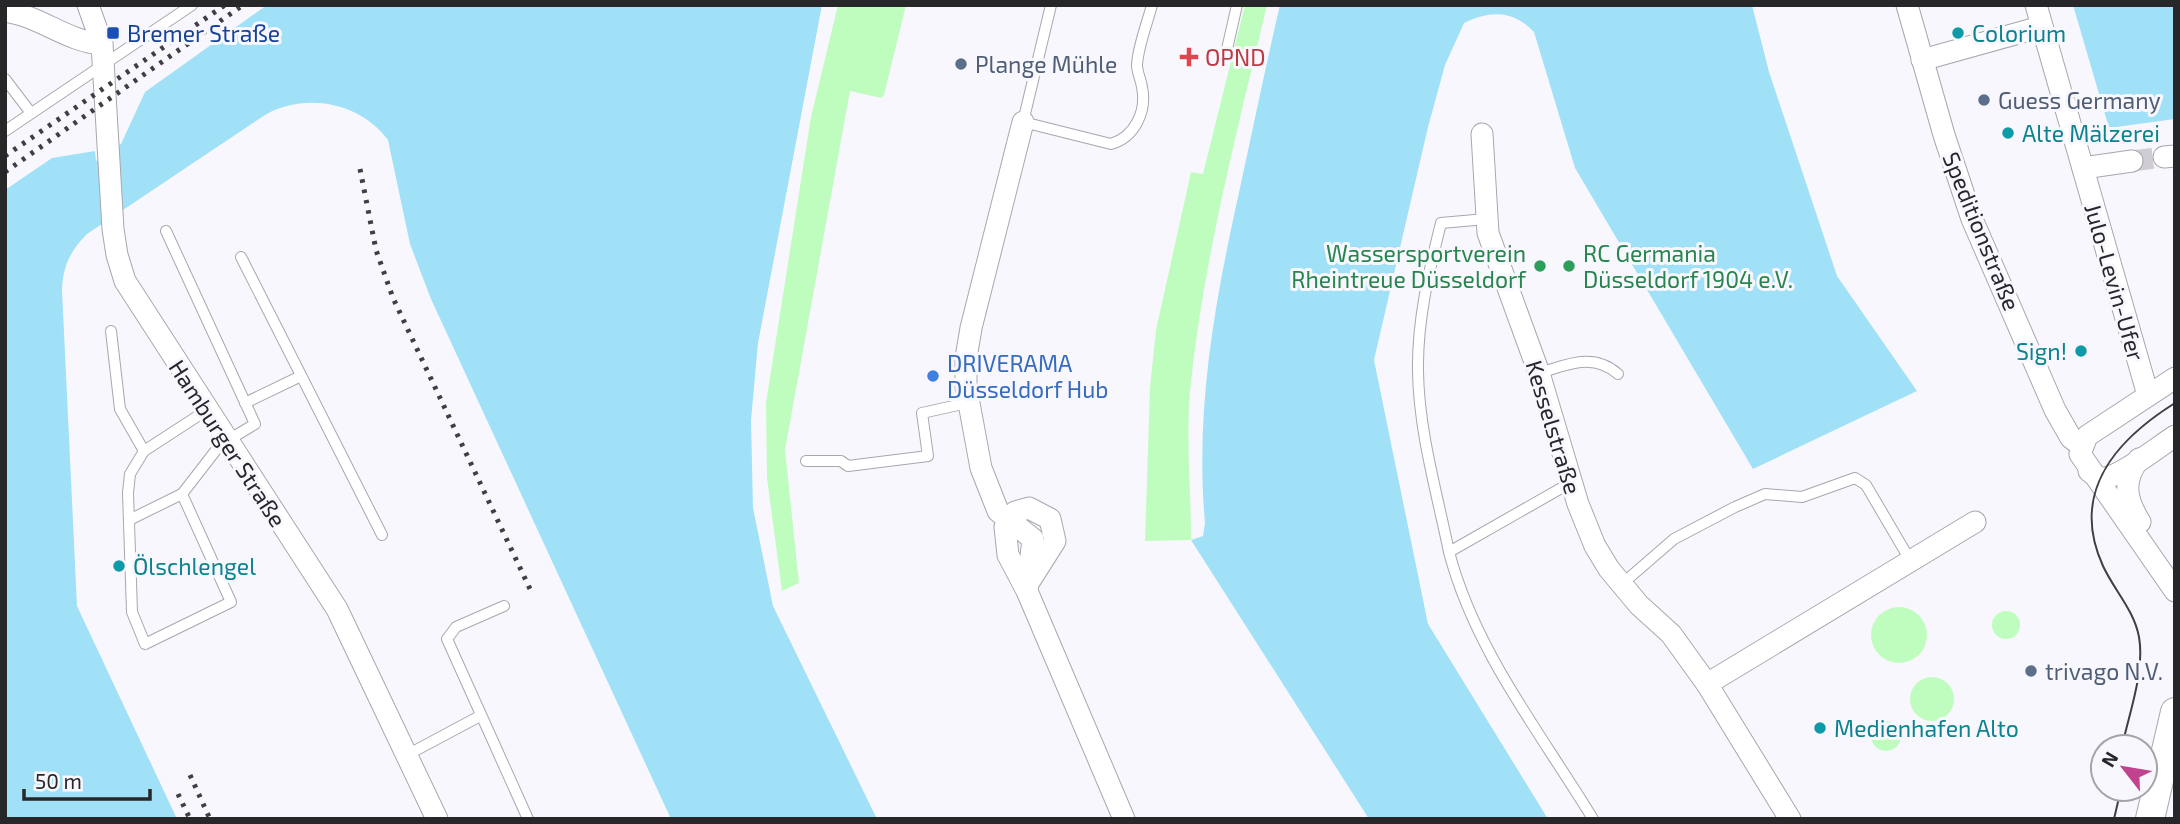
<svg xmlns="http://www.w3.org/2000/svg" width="2180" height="824" font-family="'Exo 2',sans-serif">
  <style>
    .green { fill: #befdbd }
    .water { fill: #a1e1f7 }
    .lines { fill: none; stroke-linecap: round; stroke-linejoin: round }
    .street-tunnel { stroke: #cfcdd3; stroke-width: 21; stroke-dasharray: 21 10; stroke-linecap: butt }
    .lane-casing { stroke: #a8a7ad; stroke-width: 12 }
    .street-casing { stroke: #a8a7ad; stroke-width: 23 }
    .secondary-casing { stroke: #a8a7ad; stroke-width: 30 }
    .lane { stroke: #fff; stroke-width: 10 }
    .street { stroke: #fff; stroke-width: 21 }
    .secondary { stroke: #fff; stroke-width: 28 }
    .tram { stroke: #3f3f42; stroke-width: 2 }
    .rail { stroke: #3f3f42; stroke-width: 5; stroke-dasharray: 3.5 7; stroke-linecap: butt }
    .transit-dot { fill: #1a4fb4; stroke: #f9f7fe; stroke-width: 2.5 }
    .culture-dot { fill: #0f9aa8; stroke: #f9f7fe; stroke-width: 2.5 }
    .health-dot { fill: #e0444e; stroke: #f9f7fe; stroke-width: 2.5 }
    .service-dot { fill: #5c6f8a; stroke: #f9f7fe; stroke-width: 2.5 }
    .leisure-dot { fill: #2e9e5b; stroke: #f9f7fe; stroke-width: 2.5 }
    .shop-dot { fill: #3f7fe0; stroke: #f9f7fe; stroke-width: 2.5 }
    .labels { text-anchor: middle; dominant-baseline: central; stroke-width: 6; stroke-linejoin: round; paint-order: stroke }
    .transit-label { font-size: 23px; fill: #164399; stroke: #f9f7fe; text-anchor: start }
    .culture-label { font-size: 23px; fill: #0d838f; stroke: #f9f7fe; text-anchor: start }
    .health-label { font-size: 23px; fill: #be3a42; stroke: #f9f7fe; text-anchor: start }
    .service-label { font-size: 23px; fill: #4e5e75; stroke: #f9f7fe; text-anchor: start }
    .street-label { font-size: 23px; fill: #272729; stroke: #f9f7fe }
    .leisure-label { font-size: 23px; fill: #27864d; stroke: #f9f7fe; text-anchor: end }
    .shop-label { font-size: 23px; fill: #366cbe; stroke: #f9f7fe; text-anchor: start }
  </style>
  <rect width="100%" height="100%" fill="#f9f7fe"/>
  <g class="green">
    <polygon points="838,5 906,5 884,95 881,98 850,91 785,450 799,583 782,591 767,478 766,403 811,117"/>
    <path d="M1245 5H1267C1237 132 1203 261 1190 391 1186 440 1191 491 1191 540L1145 541 1150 388 1156 330 1191 172 1203 174Z"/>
    <circle cx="1899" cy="635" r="28"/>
    <circle cx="2006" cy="625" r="14"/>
    <circle cx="1932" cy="699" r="22"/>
    <circle cx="1886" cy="736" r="15"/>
  </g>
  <g class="water">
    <path d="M267 5H822L758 343 751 420 753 508 773 606 877 819H671L431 299 410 244 388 140C360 102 305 92 265 115L87 234C70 251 63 266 62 290L77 606 177 819H5V190L52 158 95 151 96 161 121 144 145 92Z"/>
    <path d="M1280 5H1752L1769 72 1837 276 1917 391 1753 469 1575 168 1534 32C1513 10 1491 10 1464 23L1445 65 1428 127 1374 360 1428 624 1548 819H1369L1191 540 1203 536 1205 523C1195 412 1214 306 1238 197 1252 133 1265 69 1280 5Z"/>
    <polygon points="2073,5 2175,5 2175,119 2109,128"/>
  </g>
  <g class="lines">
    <polyline class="street-tunnel" points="2132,161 2164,157"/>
    <g class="lane-casing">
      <g id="lane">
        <path d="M1051 5 1023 122 1111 144C1135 137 1147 111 1142 87 1141 80 1137 72 1137 65 1138 46 1147 24 1152 5"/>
        <polyline points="1227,49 1237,5"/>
        <polyline points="5,79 31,113"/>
        <polyline points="5,131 192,5"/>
        <path d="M1486 219 1441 223C1429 271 1417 321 1418 372 1419 432 1437 493 1449 552L1572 482"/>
        <polyline points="241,257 382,535"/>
        <polyline points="111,331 120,409 144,451 207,410"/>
        <path d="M1539 373C1567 365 1593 352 1618 374"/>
        <polyline points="245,403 301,376"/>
        <polyline points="144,451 130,474 128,493 132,612 145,644 231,602 182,494 220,445 255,424 166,231"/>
        <polyline points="806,461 841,461 848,466 928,456 922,413 967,403"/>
        <polyline points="129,520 182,494"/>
        <path d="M1449 552C1475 651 1540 732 1593 819"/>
        <polyline points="1622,584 1674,539 1735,507 1765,494 1802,497 1855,478 1866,485 1910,560"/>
        <polyline points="504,606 456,627 447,639 528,819"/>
        <polyline points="407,755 480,716"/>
      </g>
    </g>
    <g class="street-casing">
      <g id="street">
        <polyline points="88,5 102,44 113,229 117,255 125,281 337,609 437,819"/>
        <polyline points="1907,5 1944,135 1972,219 2055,410 2071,438 2081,445"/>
        <polyline points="2036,5 2148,395"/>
        <path d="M5 11C40 16 68 42 102 44"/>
        <polyline points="1922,60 2033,29"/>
        <polyline points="1023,122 971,328 966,358 966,387 981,468 998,511 1033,539 1027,591"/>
        <polyline points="1482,134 1488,233 1539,373 1578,504 1595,546 1609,569 1639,605 1671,634 1707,684 1790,819"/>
        <polyline points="2164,157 2175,156"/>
        <polyline points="2083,168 2132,161"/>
        <polyline points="2175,378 2087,436 2080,454 2175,591"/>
        <path d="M2139 459C2122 481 2126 500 2140 522"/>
        <path d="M2089 471C2094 475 2098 479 2105 478 2123 475 2158 447 2175 436"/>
        <polyline points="1029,582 1055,541 1050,519 1029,508 1015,512 1005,527 1008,555 1027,591 1124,819"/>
        <polyline points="1707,684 1975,522"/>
      </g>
    </g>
    <g class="secondary-casing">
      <polyline id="secondary" points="2150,819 2175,712"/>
    </g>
    <use href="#lane" class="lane"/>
    <use href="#street" class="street"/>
    <use href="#secondary" class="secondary"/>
    <g class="tram">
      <path d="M2122 747C2129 713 2145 672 2139 637 2134 610 2114 590 2103 566 2069 492 2116 440 2175 403"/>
      <polyline points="2114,819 2121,789"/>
    </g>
    <g class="rail">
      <polyline points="5,156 225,5"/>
      <polyline points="360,169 376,250 393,298 530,589"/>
      <polyline points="5,172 243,5"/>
      <polyline points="190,775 210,819"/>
      <polyline points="178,794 190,819"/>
    </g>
  </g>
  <rect class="transit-dot" x="106" y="26" width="14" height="14" rx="3.5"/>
  <g class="culture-dot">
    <circle cx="1958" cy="33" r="7"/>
    <circle cx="2008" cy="133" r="7"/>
    <circle cx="2081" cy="351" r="7"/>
    <circle cx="119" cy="566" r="7"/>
    <circle cx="1820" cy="728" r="7"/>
  </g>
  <path class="health-dot" d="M1185.5 46.5h7v7h7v7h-7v7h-7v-7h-7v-7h7z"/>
  <g class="service-dot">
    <circle cx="961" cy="64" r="7"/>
    <circle cx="1984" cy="100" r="7"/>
    <circle cx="2031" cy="671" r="7"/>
  </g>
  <g class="leisure-dot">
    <circle cx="1540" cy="266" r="7"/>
    <circle cx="1569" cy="266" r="7"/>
  </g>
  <circle class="shop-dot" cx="933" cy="376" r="7"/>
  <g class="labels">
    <g class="transit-label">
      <text x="127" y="33">Bremer Straße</text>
    </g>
    <g class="culture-label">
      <text x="1972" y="33">Colorium</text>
      <text x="2022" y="133">Alte Mälzerei</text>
      <text x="2067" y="351" text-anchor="end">Sign!</text>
      <text x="133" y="566">Ölschlengel</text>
      <text x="1834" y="728">Medienhafen Alto</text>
    </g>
    <g class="health-label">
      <text x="1205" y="57">OPND</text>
    </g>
    <g class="service-label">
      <text x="975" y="64">Plange Mühle</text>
      <text x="1998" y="100">Guess Germany</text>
      <text x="2045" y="671">trivago N.V.</text>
    </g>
    <g class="street-label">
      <text transform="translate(1982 231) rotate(68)">Speditionstraße</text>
      <text transform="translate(2115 282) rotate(74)">Julo-Levin-Ufer</text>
      <text transform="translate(1554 427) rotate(73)">Kesselstraße</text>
      <text transform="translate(228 443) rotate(57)">Hamburger Straße</text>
    </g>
    <g class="leisure-label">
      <text x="1526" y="253">Wassersportverein<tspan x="1526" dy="26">Rheintreue Düsseldorf</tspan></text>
      <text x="1583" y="253" text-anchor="start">RC Germania<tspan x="1583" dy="26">Düsseldorf 1904 e.V.</tspan></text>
    </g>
    <g class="shop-label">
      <text x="947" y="363">DRIVERAMA<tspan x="947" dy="26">Düsseldorf Hub</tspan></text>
    </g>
  </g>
  <rect width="2180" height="824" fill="none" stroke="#272729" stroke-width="14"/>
  <g transform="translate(2124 768) rotate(301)"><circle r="33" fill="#f9f7fe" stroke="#a5a4a9" stroke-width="2"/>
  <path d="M0-5L12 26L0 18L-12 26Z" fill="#c1428e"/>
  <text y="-10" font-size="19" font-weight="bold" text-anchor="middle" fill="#272729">N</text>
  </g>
  <path d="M24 789v10h126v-10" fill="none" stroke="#272729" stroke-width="3.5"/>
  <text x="35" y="789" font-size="21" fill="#272729" stroke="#f9f7fe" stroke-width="5" paint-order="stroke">50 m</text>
</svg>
